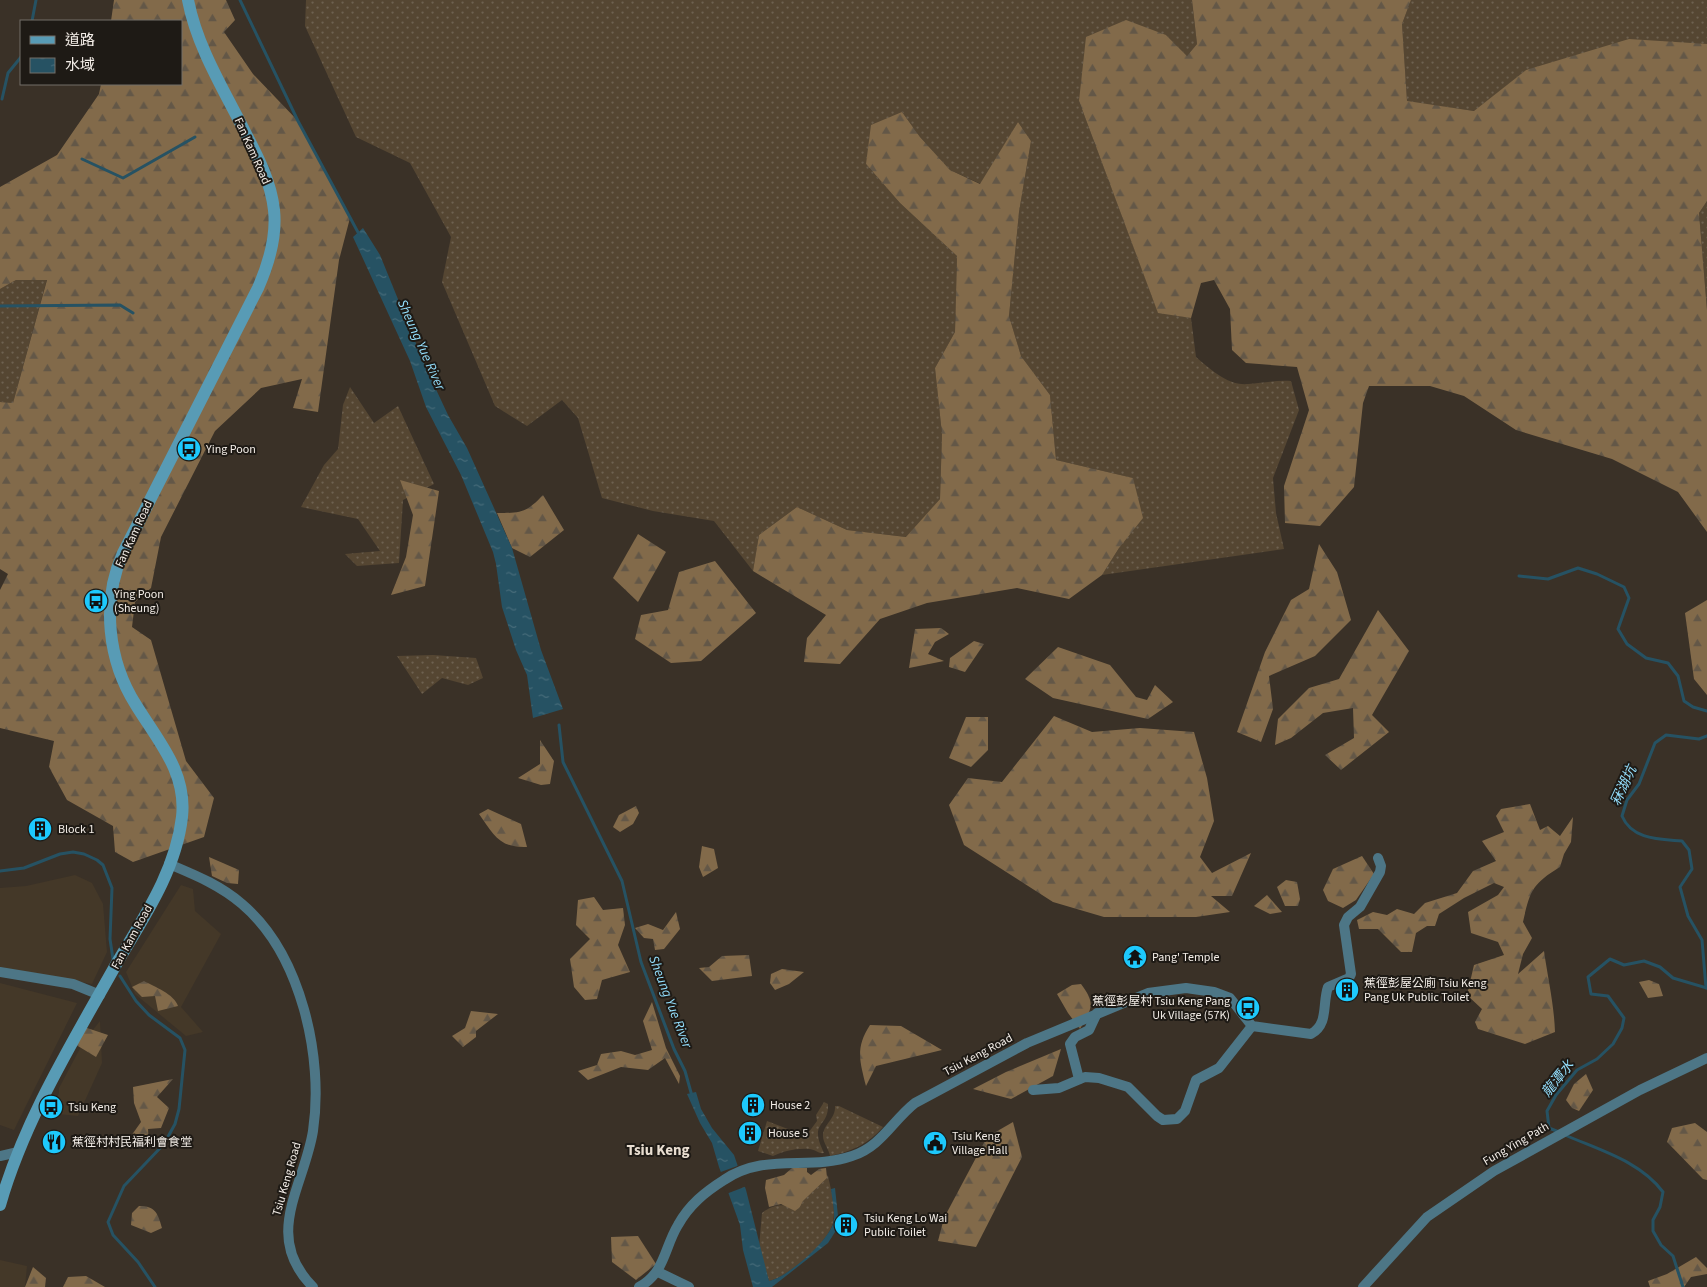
<svg xmlns="http://www.w3.org/2000/svg" width="1707" height="1287" font-family="'Source Sans 3','Noto Sans TC',sans-serif">
  <style>
    .built { fill: #443828 }
    .grass { fill: url(#grass-dots) }
    .forest { fill: url(#forest-firs) }
    .water { fill: url(#water-ripples) }
    .pier { fill: #3a3127 }
    .lines { fill: none; stroke-linecap: round; stroke-linejoin: round }
    .stream { stroke: #265263; stroke-width: 3 }
    .minor { stroke: #4d7686; stroke-width: 10 }
    .secondary { stroke: #589bb5; stroke-width: 12 }
    .labels { text-anchor: middle; dominant-baseline: central; stroke-width: 4; stroke-linejoin: round; paint-order: stroke }
    .street-label { font-size: 12px; fill: #f3ede7; stroke: #1e1a15 }
    .poi-label { font-size: 12px; fill: #f3ede7; stroke: #1e1a15; text-anchor: start }
    .water-label { font-size: 14px; font-style: italic; fill: #93defc; stroke: #1e1a15 }
    .quarter-label { font-size: 15px; font-weight: bold; fill: #e8ddd0; stroke: #1e1a15 }
  </style>
  <defs>
    <pattern id="grass-dots" width="8" height="8" patternUnits="userSpaceOnUse" patternTransform="scale(1.25)"><rect width="8" height="8" fill="#554632"/><path d="M2 2h.1M6 6h.1" fill="none" stroke="#6e6150" stroke-width="1.8" stroke-linecap="round"/></pattern>
    <pattern id="forest-firs" width="22" height="20" patternUnits="userSpaceOnUse" patternTransform="scale(1.25)"><rect width="22" height="20" fill="#826a4a"/><path d="M5 1l3.5 6h-7zM16 11l3.5 6h-7z" fill="#635747"/></pattern>
    <pattern id="water-ripples" width="26" height="14" patternUnits="userSpaceOnUse" patternTransform="scale(1.25)"><rect width="26" height="14" fill="#265263"/><path d="M2 4q2-2 4 0t4 0M15 11q2-2 4 0t4 0" fill="none" stroke="#466b79"/></pattern>
  </defs>
  <rect width="100%" height="100%" fill="#3a3127"/>
  <g class="built">
    <polygon points="75,875 92,883 103,904 107,952 92,984 0,967 0,888 26,886"/>
    <polygon points="181,885 193,889 195,911 221,934 181,1007 203,1032 186,1036 135,994 126,972"/>
    <polygon points="0,983 77,1003 14,1130 0,1125"/>
    <polygon points="100,1021 102,1063 78,1116 49,1113 59,1093 59,1088 84,1041"/>
    <polygon points="0,1260 27,1266 25,1287 0,1287"/>
  </g>
  <g class="grass">
    <path d="M306 0H1192L1197 44 1187 56 1166 35 1079 101 1158 312 1191 318 1196 357C1210 369 1228 386 1248 384 1263 383 1276 380 1291 381L1299 410 1273 478 1276 513 1284 549 1102 575 1119 548 1133 478 1056 460 1050 395 1021 356 1009 316 1019 212 1031 141 1018 122 981 184 950 170 920 137 902 112 866 164 900 203 957 256 955 332 935 368 942 434 940 499 907 537 847 530 797 507 759 535 753 571 714 521 653 511 602 498 578 418 562 400 527 426 495 406 442 282 451 237 410 163 356 137 305 26Z"/>
    <polygon points="1411,0 1707,0 1707,44 1526,70 1475,111 1407,102 1402,24"/>
    <polygon points="1707,201 1707,310 1699,213"/>
    <polygon points="47,279 13,403 0,402 0,289 16,280"/>
    <polygon points="350,387 374,423 398,406 434,484 403,500 399,563 357,566 345,554 380,551 358,519 301,507 324,465 338,449 343,405"/>
    <polygon points="433,655 476,658 483,678 468,685 442,678 422,694 397,656"/>
    <path d="M824 1102 828 1104C829 1129 808 1120 824 1153 818 1154 815 1149 809 1149 796 1148 784 1151 773 1156L758 1151 767 1121 806 1136 817 1121 816 1115Z"/>
    <path d="M835 1106H839L883 1127C868 1144 853 1151 830 1156 829 1149 823 1143 823 1136 823 1124 836 1119 835 1106Z"/>
    <path d="M825 1174 828 1176C831 1190 836 1207 833 1222 830 1241 788 1277 769 1281L759 1247 762 1213C775 1203 785 1205 800 1207L803 1201 827 1178Z"/>
  </g>
  <g class="forest">
    <polygon points="114,0 226,0 235,20 224,32 253,74 298,121 350,218 339,260 318,412 293,408 302,379 261,388 215,431 161,537 151,588 135,602 132,627 151,640 186,761 214,798 204,837 133,862 115,852 113,826 67,800 49,767 54,741 0,728 0,590 8,574 0,569 0,402 13,403 47,280 16,280 0,289 0,187 57,155 99,94 101,84 181,84 181,21 111,21"/>
    <polygon points="1192,0 1411,0 1402,24 1407,101 1474,111 1526,70 1629,39 1707,44 1707,201 1699,213 1707,310 1707,532 1678,492 1612,459 1516,430 1464,396 1430,386 1369,386 1363,403 1354,487 1320,526 1285,523 1284,486 1309,410 1297,367 1246,363 1232,350 1230,309 1214,280 1201,283 1191,318 1158,313 1079,101 1086,37 1126,20 1166,35 1187,56 1197,44"/>
    <polygon points="902,112 920,137 950,170 980,184 1018,122 1031,141 1019,212 1009,316 1021,356 1050,395 1056,460 1133,478 1143,518 1119,548 1102,575 1069,599 1017,588 927,603 880,619 840,664 804,662 807,638 826,615 753,571 759,535 797,507 847,530 906,537 940,499 942,434 935,368 955,332 957,256 900,203 866,164 871,125"/>
    <polygon points="400,480 439,491 425,586 391,595 406,557 413,515"/>
    <path d="M543 495 564 530 530 557 512 548 497 513C521 513 526 513 543 495Z"/>
    <polygon points="638,534 666,552 638,602 613,578"/>
    <polygon points="1319,544 1337,572 1351,620 1315,656 1269,676 1273,709 1261,742 1237,732 1265,652 1291,600 1309,589"/>
    <polygon points="715,561 756,613 701,661 671,663 635,639 641,615 668,610 679,572"/>
    <polygon points="1707,600 1707,695 1694,679 1685,613"/>
    <polygon points="1378,610 1409,651 1372,715 1389,732 1341,770 1325,755 1354,738 1353,708 1323,713 1291,738 1275,745 1278,719 1309,688 1339,679"/>
    <polygon points="941,628 949,634 935,642 928,654 944,661 909,668 915,629"/>
    <polygon points="974,641 984,644 965,672 949,667 950,658"/>
    <polygon points="1058,647 1110,665 1136,697 1147,700 1155,685 1173,702 1148,719 1053,698 1025,679"/>
    <polygon points="1054,716 1092,732 1140,728 1194,732 1207,778 1214,821 1200,857 1212,873 1251,853 1232,896 1211,896 1230,912 1196,917 1104,917 1053,902 964,845 949,805 968,778 1002,782"/>
    <polygon points="966,717 988,717 988,750 971,767 949,758"/>
    <polygon points="540,740 554,761 550,784 541,785 518,778 540,764"/>
    <path d="M1530 804 1540 830 1548 826 1560 836 1573 817 1571 842 1564 854 1560 867C1532 884 1530 891 1523 922L1532 938 1523 954 1518 974 1544 951C1548 979 1554 1004 1555 1032L1525 1044 1478 1029 1475 1022 1482 1009 1467 995 1474 965 1504 955 1498 942 1471 933 1468 912 1498 895 1504 887 1494 883 1464 898 1439 914 1435 926H1427L1416 933 1412 952H1401L1378 929H1359L1357 920 1373 912 1387 915 1397 909 1414 914 1425 903 1457 893 1473 871 1496 861 1482 841 1504 832 1496 816 1501 809Z"/>
    <polygon points="636,806 639,813 633,824 620,832 613,827 619,815"/>
    <path d="M488 809 521 824 527 847C499 848 494 835 479 814Z"/>
    <polygon points="702,846 714,849 718,868 703,877 699,867"/>
    <polygon points="1362,856 1374,874 1356,900 1343,908 1328,901 1323,890 1333,869"/>
    <polygon points="209,857 239,870 238,884 227,883 212,876"/>
    <polygon points="1286,880 1297,882 1300,899 1298,906 1285,906 1277,887"/>
    <polygon points="1267,895 1282,912 1270,914 1254,906"/>
    <polygon points="594,897 603,910 623,908 625,925 618,945 630,972 602,980 597,999 585,1000 574,987 570,959 590,939 576,925 578,900"/>
    <polygon points="676,912 680,929 664,949 655,950 653,939 644,938 635,928 648,924 663,930"/>
    <polygon points="749,955 752,976 712,981 699,968 709,967 722,956"/>
    <polygon points="782,969 804,972 789,984 775,990 770,983 771,974"/>
    <polygon points="1649,980 1659,984 1663,996 1648,998 1639,982"/>
    <path d="M144 981C155 987 174 994 178 1006L158 1011 155 996 142 997 132 987Z"/>
    <path d="M1081 984C1096 1004 1092 1008 1080 1029L1068 1013 1057 994 1072 985Z"/>
    <polygon points="652,1002 666,1048 680,1076 679,1084 665,1058 648,1070 621,1067 588,1080 578,1071 597,1065 601,1054 621,1051 635,1055 652,1050 643,1021"/>
    <polygon points="471,1011 498,1014 476,1031 476,1037 463,1047 452,1036 465,1028"/>
    <polygon points="78,1025 108,1035 96,1057 68,1040"/>
    <path d="M870 1025 901 1026 942 1050 876 1066 866 1086C860 1061 855 1048 870 1025Z"/>
    <polygon points="1061,1049 1053,1076 1011,1099 973,1089 1006,1072"/>
    <polygon points="1586,1074 1593,1090 1579,1111 1572,1108 1566,1100 1574,1084"/>
    <polygon points="173,1079 157,1097 169,1108 161,1128 148,1129 149,1146 131,1136 141,1122 134,1103 133,1087"/>
    <polygon points="1013,1122 1022,1157 976,1247 938,1241 944,1218 987,1137"/>
    <polygon points="1695,1123 1707,1132 1707,1180 1703,1179 1667,1142 1672,1128"/>
    <polygon points="792,1168 807,1168 807,1172 811,1175 819,1169 826,1168 827,1178 803,1201 800,1207 795,1211 781,1204 769,1207 765,1188 766,1180 784,1175"/>
    <path d="M139 1206C156 1206 158 1214 162 1228L151 1233 131 1225 132 1213Z"/>
    <polygon points="638,1236 656,1264 636,1280 612,1262 611,1237"/>
    <polygon points="1696,1257 1707,1268 1707,1274 1691,1277 1684,1287 1650,1287 1648,1281 1667,1274"/>
    <polygon points="33,1267 46,1278 45,1287 25,1287"/>
    <polygon points="86,1276 105,1287 63,1287 68,1277"/>
  </g>
  <g class="water">
    <polygon points="363,228 380,255 426,368 448,415 467,448 512,548 541,650 563,709 533,718 527,675 516,650 502,607 496,564 493,552 461,475 426,407 410,361 353,237"/>
    <path d="M696 1092 701 1109 712 1128 734 1155 746 1190 769 1281C788 1277 827 1242 833 1224 836 1214 832 1199 831 1189L835 1188 838 1216 835 1232 828 1243 772 1287H753L743 1250 740 1225 719 1167 712 1143 700 1123 687 1094Z"/>
  </g>
  <polygon class="pier" points="740,1165 747,1186 726,1194 718,1173"/>
  <g class="lines">
    <g class="stream">
      <polyline points="240,0 298,121 360,236"/>
      <polyline points="32,21 36,0"/>
      <polyline points="2,99 8,73 21,57"/>
      <polyline points="82,159 123,178 195,137"/>
      <polyline points="0,306 120,305 133,313"/>
      <polyline points="1519,576 1548,579 1578,568 1597,574 1624,587 1629,598 1618,629 1627,644 1646,658 1668,663 1678,676 1684,701 1693,707 1707,711"/>
      <polyline points="559,725 563,762 622,881 641,962 674,1049 685,1071 692,1096"/>
      <polyline points="0,871 24,868 60,854 73,852 84,854 97,860 103,865 112,888 110,939 113,959"/>
      <polyline points="120,976 136,1001 149,1015 180,1038 185,1050 179,1109 175,1124 164,1144 124,1186 108,1222 113,1235 138,1262 155,1287"/>
      <path d="M1706 988 1702 940 1688 916 1680 887 1692 869 1689 850 1682 841C1660 839 1632 840 1622 816L1627 800 1639 784 1655 743 1666 735 1699 739 1707 736"/>
      <polyline points="1559,1132 1549,1128 1547,1111 1556,1095 1577,1070 1597,1059 1613,1044 1622,1028 1624,1018 1608,996 1591,994 1588,977 1610,959 1624,965 1644,961 1660,967 1673,978 1707,988"/>
      <path d="M1565 1135C1599 1150 1640 1161 1663 1192L1660 1207 1653 1220V1231L1661 1245 1673 1256 1683 1287"/>
    </g>
    <g class="minor">
      <path d="M169 864C195 875 220 885 242 904 301 954 324 1057 313 1131 304 1187 262 1236 313 1287"/>
      <polyline points="0,972 73,984 100,995"/>
      <polyline points="1079,1079 1070,1044 1075,1037 1089,1030 1097,1013"/>
      <polyline points="1033,1090 1059,1088 1085,1077 1099,1078 1128,1087 1157,1116 1163,1120 1177,1119 1185,1111 1196,1080 1219,1068 1252,1026"/>
      <polyline points="0,1156 18,1152"/>
      <polyline points="658,1272 689,1287"/>
      <path d="M639 1287C665 1273 664 1248 678 1225 689 1205 705 1192 724 1180 765 1152 809 1171 852 1156 881 1147 893 1120 915 1103L1027 1043 1148 993 1186 988 1214 992 1230 998 1252 1026 1311 1034C1329 1024 1322 1004 1328 987L1349 978 1351 974 1344 925 1348 917 1360 907 1380 872 1381 866 1378 858"/>
      <polyline points="1363,1287 1427,1217 1494,1171 1640,1090 1707,1058"/>
    </g>
    <path class="secondary" d="M0 1205C25 1118 74 1040 118 961 144 917 176 870 182 817 187 772 158 741 136 705 108 661 101 602 123 553L258 288C269 263 277 237 274 210 271 182 258 157 245 132 224 90 197 47 188 0"/>
  </g>
  <defs>
    <g id="bus-disc" transform="scale(1.25)"><circle r="9.5" fill="#1dc9fd" stroke="#1e1a15"/><path d="M-5-6H5V4H4V6H2V4H-2V6H-4V4H-5ZM-3.5-4V0h7V-4ZM-3.5 1.2v1.5H-2V1.2ZM2 1.2v1.5H3.5V1.2Z" fill="#111"/></g>
    <g id="building-disc" transform="scale(1.25)"><circle r="9.5" fill="#1dc9fd" stroke="#1e1a15"/><path d="M-4-6H4V6H1V3H-1V6H-4ZM-2.5-4.3h1.7v1.8h-1.7ZM.8-4.3h1.7v1.8H.8ZM-2.5-1h1.7V.8h-1.7ZM.8-1h1.7V.8H.8Z" fill="#111"/></g>
    <g id="temple-disc" transform="scale(1.25)"><circle r="9.5" fill="#1dc9fd" stroke="#1e1a15"/><path d="M0-6L5-2H3V0L6.5 2.5H4V6H1.5V3h-3V6H-4V2.5H-6.5L-3 0V-2H-5Z" fill="#111"/></g>
    <g id="restaurant-disc" transform="scale(1.25)"><circle r="9.5" fill="#1dc9fd" stroke="#1e1a15"/><path d="M-5-6h1v4h1v-4h1v4h1v-4h1v5L-1.5 .5V6h-2V.5L-5-1ZM5-6V6H3V1.5H1.5Q1.5-4 5-6Z" fill="#111"/></g>
    <g id="civic-disc" transform="scale(1.25)"><circle r="9.5" fill="#1dc9fd" stroke="#1e1a15"/><path d="M-.6-6.5H3V-4.5H.6V-3L4-1V1h2V6H-6V1h2V-1L-.6-3ZM-1.2 2.5V6h2.4V2.5Z" fill="#111"/></g>
  </defs>
  <g fill-rule="evenodd">
    <use href="#bus-disc" x="189" y="449"/>
    <use href="#bus-disc" x="96" y="601"/>
    <use href="#building-disc" x="40" y="829"/>
    <use href="#temple-disc" x="1135" y="957"/>
    <use href="#building-disc" x="1347" y="990"/>
    <use href="#bus-disc" x="1248" y="1008"/>
    <use href="#building-disc" x="753" y="1105"/>
    <use href="#bus-disc" x="51" y="1107"/>
    <use href="#building-disc" x="750" y="1133"/>
    <use href="#restaurant-disc" x="54" y="1142"/>
    <use href="#civic-disc" x="935" y="1143"/>
    <use href="#building-disc" x="846" y="1225"/>
  </g>
  <g class="labels">
    <g class="street-label">
      <text transform="translate(252 151) rotate(66)">Fan Kam Road</text>
      <text transform="translate(134 534) rotate(-65)">Fan Kam Road</text>
      <text transform="translate(132 937) rotate(-61)">Fan Kam Road</text>
      <text transform="translate(978 1055) rotate(-28)">Tsiu Keng Road</text>
      <text transform="translate(1516 1144) rotate(-30)">Fung Ying Path</text>
      <text transform="translate(287 1179) rotate(-74)">Tsiu Keng Road</text>
    </g>
    <g class="poi-label">
      <text x="206" y="449">Ying Poon</text>
      <text x="114" y="594">Ying Poon<tspan x="114" dy="14">(Sheung)</tspan></text>
      <text x="58" y="829">Block 1</text>
      <text x="1152" y="957">Pang' Temple</text>
      <text x="1364" y="983">蕉徑彭屋公廁 Tsiu Keng<tspan x="1364" dy="14">Pang Uk Public Toilet</tspan></text>
      <text x="1230" y="1001" text-anchor="end">蕉徑彭屋村 Tsiu Keng Pang<tspan x="1230" dy="14">Uk Village (57K)</tspan></text>
      <text x="770" y="1105">House 2</text>
      <text x="68" y="1107">Tsiu Keng</text>
      <text x="768" y="1133">House 5</text>
      <text x="952" y="1136">Tsiu Keng<tspan x="952" dy="14">Village Hall</tspan></text>
      <text x="72" y="1142">蕉徑村村民福利會食堂</text>
      <text x="864" y="1218">Tsiu Keng Lo Wai<tspan x="864" dy="14">Public Toilet</tspan></text>
    </g>
    <g class="water-label">
      <text transform="translate(421 345) rotate(66)">Sheung Yue River</text>
      <text transform="translate(1624 786) rotate(-65)">冧湖坑</text>
      <text transform="translate(670 1002) rotate(69)">Sheung Yue River</text>
      <text transform="translate(1558 1079) rotate(-51)">龍潭水</text>
    </g>
    <g class="quarter-label">
      <text x="658" y="1150">Tsiu Keng</text>
    </g>
  </g>
  <rect x="20" y="20" width="162" height="65" fill="#1e1a15" stroke="#736e69"/>
  <rect x="30" y="36" width="25" height="8" fill="#589bb5" stroke="#736e69"/>
  <text x="65" y="45" font-size="15" fill="#f3ede7">道路</text>
  <rect x="30" y="58" width="25" height="15" fill="url(#water-ripples)" stroke="#736e69"/>
  <text x="65" y="70" font-size="15" fill="#f3ede7">水域</text>
</svg>
